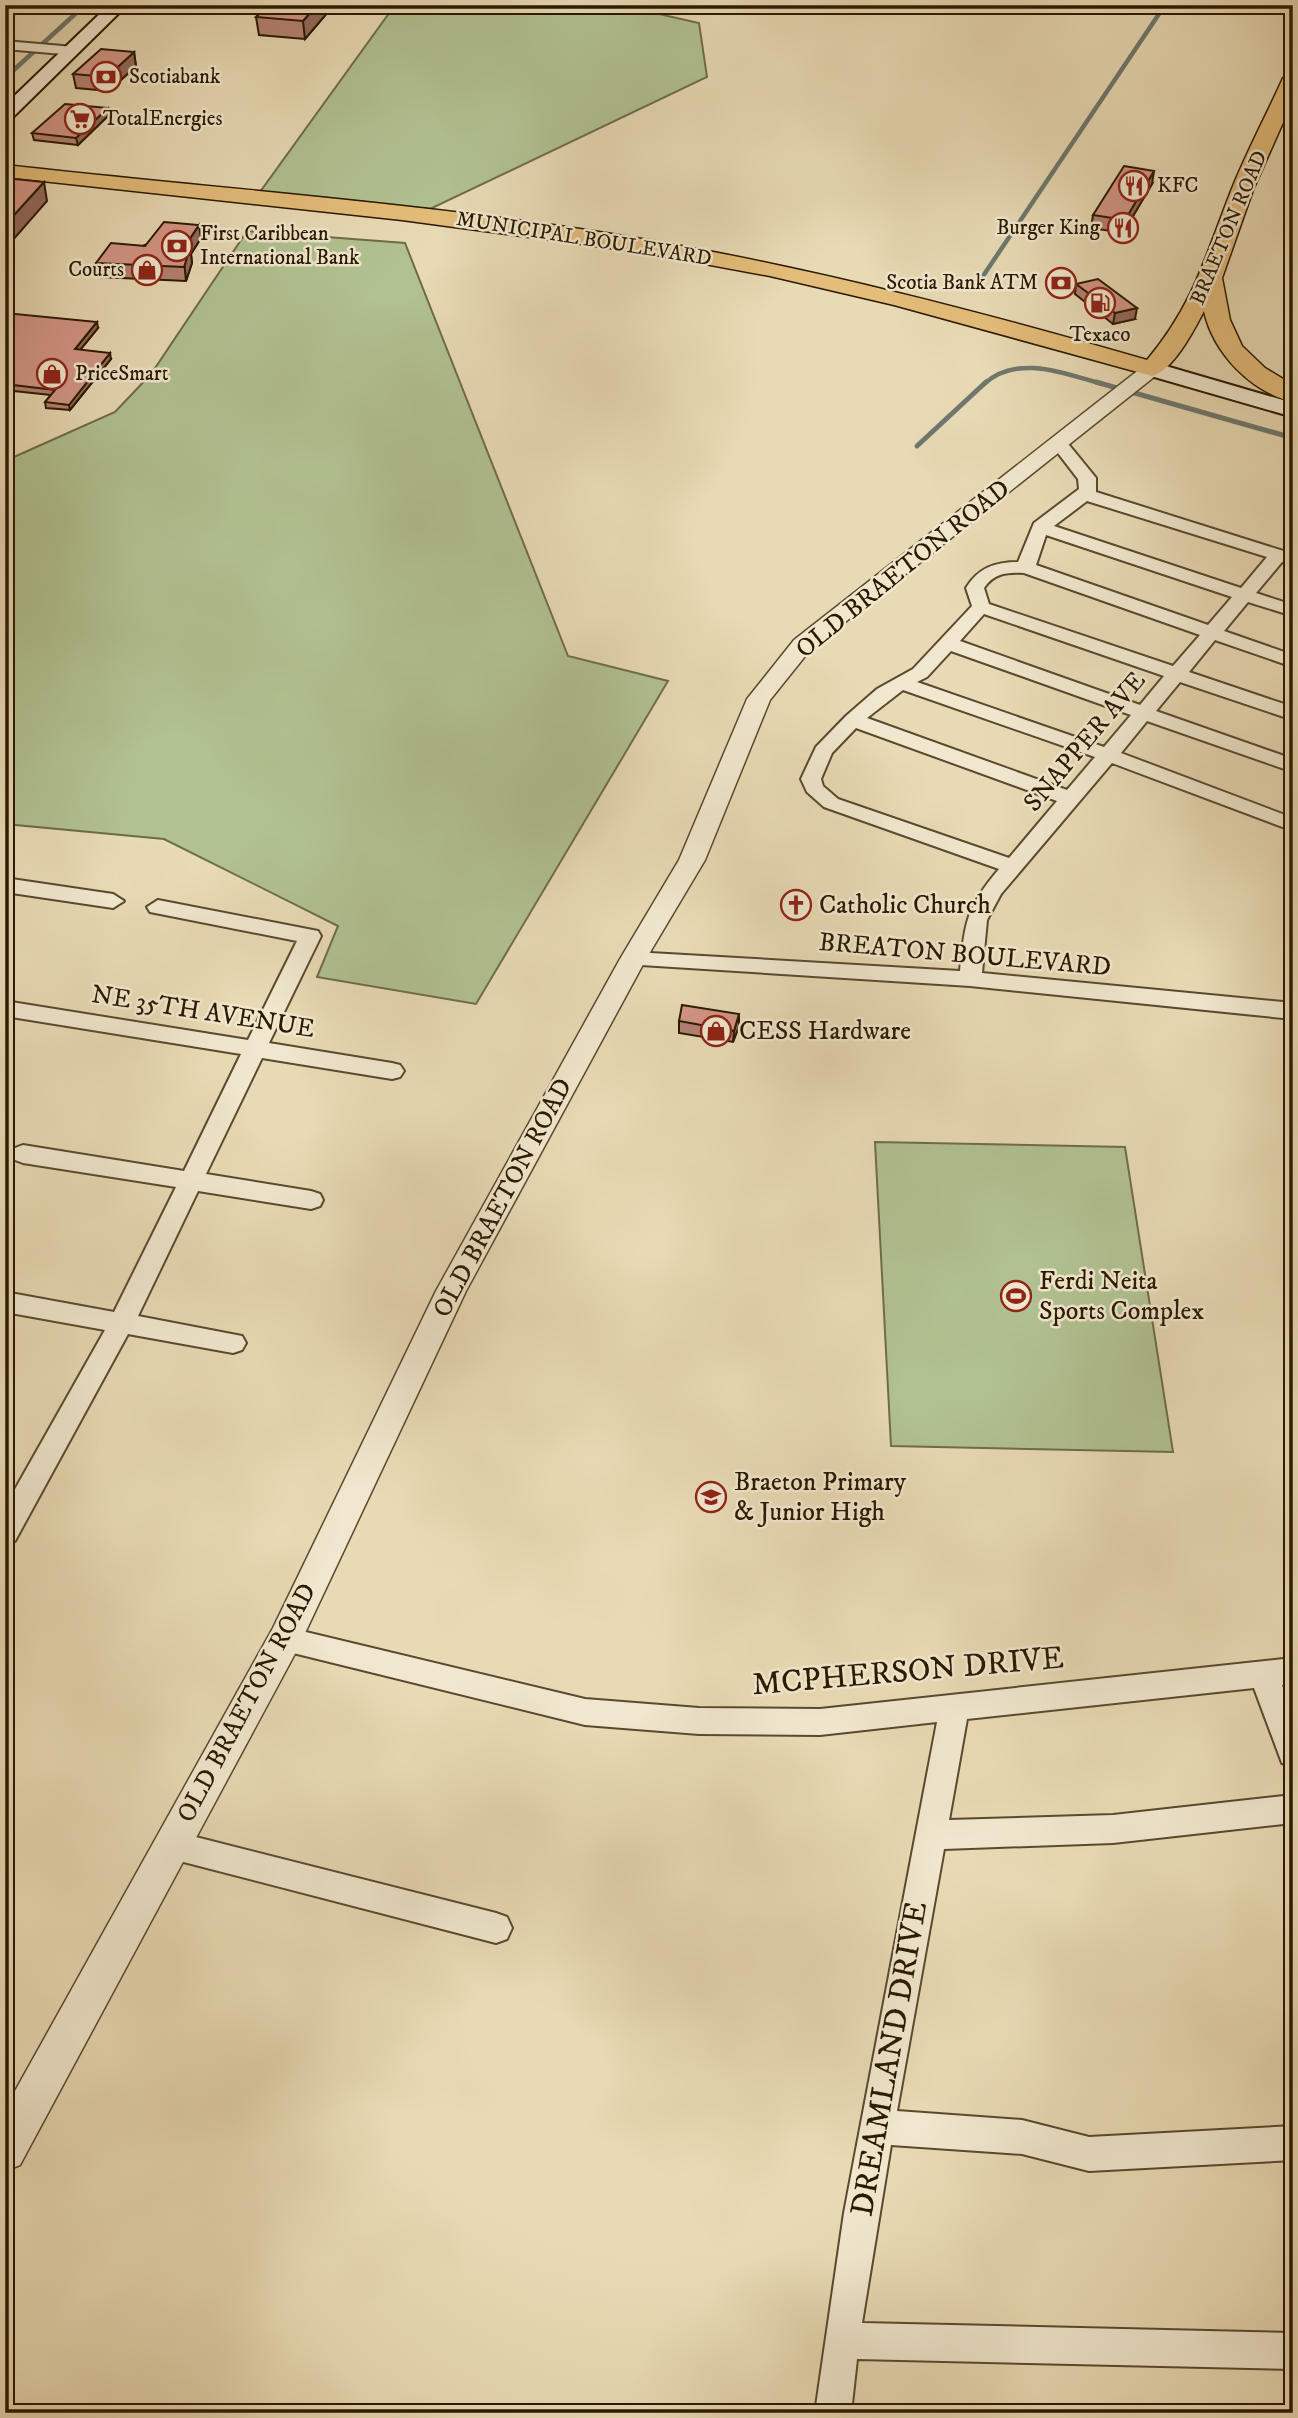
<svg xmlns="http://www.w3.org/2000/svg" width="1298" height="2418" font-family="'IM FELL DW Pica',serif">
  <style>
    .green { fill: #b1c191; stroke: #6e6d49; stroke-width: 2 }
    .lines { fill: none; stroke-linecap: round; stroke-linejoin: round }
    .stream-far1 { stroke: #6e786e; stroke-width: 4.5 }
    .stream { stroke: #6e786e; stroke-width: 5 }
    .minor-casing { stroke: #5a492e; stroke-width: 4 }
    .tertiary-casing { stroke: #5a492e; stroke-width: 3 }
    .secondary-casing { stroke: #2a1901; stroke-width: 4 }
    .primary-casing { stroke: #2a1901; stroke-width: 3 }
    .minor { fill: #f0e7ce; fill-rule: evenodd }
    .tertiary { fill: #f0e7ce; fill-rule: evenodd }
    .secondary { fill: #f0e7ce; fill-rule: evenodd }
    .primary { fill: #e4bd7a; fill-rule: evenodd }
    .wall { fill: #b58173; stroke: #2a1901; stroke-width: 2 }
    .shaded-wall { fill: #94695e; stroke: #2a1901; stroke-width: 2 }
    .building { fill: #d39686; stroke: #2a1901; stroke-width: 2 }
    .labels { text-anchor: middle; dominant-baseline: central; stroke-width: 5; stroke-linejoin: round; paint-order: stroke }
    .far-poi-label { font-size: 21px; fill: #2a1901; stroke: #f0e7ce; text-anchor: start }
    .far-street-label { font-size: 21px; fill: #2a1901; stroke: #f0e7ce }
    .street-label { font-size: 26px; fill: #2a1901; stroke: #f0e7ce }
    .poi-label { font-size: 26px; fill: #2a1901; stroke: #f0e7ce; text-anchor: start }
    .near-street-label { font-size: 32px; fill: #2a1901; stroke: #f0e7ce }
  </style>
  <rect width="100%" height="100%" fill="#e8dab4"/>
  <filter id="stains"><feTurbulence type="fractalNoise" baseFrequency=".00286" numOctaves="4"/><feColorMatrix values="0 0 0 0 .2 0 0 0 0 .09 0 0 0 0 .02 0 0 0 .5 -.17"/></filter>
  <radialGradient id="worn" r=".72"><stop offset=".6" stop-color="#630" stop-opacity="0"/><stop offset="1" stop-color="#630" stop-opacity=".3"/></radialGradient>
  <g class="green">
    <polygon points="395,5 640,5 637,9 699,23 707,77 430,209 260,192"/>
    <polygon points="247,231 405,243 568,656 668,681 476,1004 317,977 338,926 164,839 5,824 5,461 115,412 151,374"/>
    <polygon points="875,1142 1125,1147 1173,1452 891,1446"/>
  </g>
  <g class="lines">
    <g class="stream-far1">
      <polyline points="5,78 85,5"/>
      <polyline points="975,288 1165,5"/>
      <path d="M984 384C1017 354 1063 373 1102 384"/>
    </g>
    <g class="stream">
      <polyline points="1096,382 1293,438"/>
      <polyline points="917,446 986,382"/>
    </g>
    <g class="minor-casing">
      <g id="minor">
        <polygon points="5,5 49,5 34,13 5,11"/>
        <polygon points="5,41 74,47 80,51 74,55 5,49"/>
        <path d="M1059 439 1065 440 1096 478V492L1293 554V564L1282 562 1256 593 1293 605V616L1248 602 1224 631 1293 655V667L1215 640 1189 672 1293 707V720L1180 682 1156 711 1293 759V772L1147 721 1121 753 1293 818V831L1112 763 1001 894 987 920 982 973 1293 1003V1019L970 986 625 964 622 959 625 954 633 952 960 971C965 922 966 908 999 869L824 807 807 792 801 779 816 747 846 716 877 689 913 669 972 606 966 588C978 568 995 562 1018 562L1034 523 1079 489 1078 479 1051 444ZM1087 501 1267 557 1241 588 1054 526ZM1046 535 1232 597 1208 625 1036 565ZM1024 573 1200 635 1173 666 989 604 984 588C994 573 1007 572 1024 573ZM984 614 1164 676 1140 705 960 641ZM951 651 1131 715 1104 747 917 682 927 677ZM903 690 1095 757 1067 790 867 718ZM856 728 1057 801 1009 858 838 799 823 786 821 779 832 753Z"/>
        <polygon points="5,878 113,894 124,901 113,908 5,892"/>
        <polygon points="158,900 318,931 321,936 269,1043 392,1063 400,1065 404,1071 400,1077 392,1079 262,1058 206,1174 311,1191 320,1194 323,1200 320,1206 311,1209 198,1191 138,1316 242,1336 246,1343 242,1350 233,1353 128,1334 15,1541 5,1544 5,1507 105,1330 5,1312 5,1292 114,1312 176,1187 23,1163 15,1160 11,1154 15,1148 23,1145 184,1171 241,1054 5,1016 5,1001 248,1040 297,941 150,912 147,907"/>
        <polygon points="285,1627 585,1699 699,1708 820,1709 1293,1658 1293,1684 1282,1685 1293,1714 1293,1767 1282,1763 1254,1688 967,1719 949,1820 1113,1815 1293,1795 1293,1823 1113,1843 944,1849 897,2111 1022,2120 1089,2137 1293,2126 1293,2160 1089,2171 1022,2154 891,2145 862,2323 1293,2333 1293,2369 857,2359 851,2413 815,2413 844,2213 937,1722 820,1735 699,1734 585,1725 285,1651 275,1648 271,1639 275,1630"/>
        <polygon points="172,1831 496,1913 507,1917 512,1928 507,1939 496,1943 172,1859 161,1855 157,1845 161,1835"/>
      </g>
    </g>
    <g class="tertiary-casing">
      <polygon id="tertiary" points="1152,363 1159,365 1162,369 1159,373 810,650 770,700 705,860 646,959 466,1291 297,1650 20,2165 5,2171 5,2109 273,1628 436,1291 620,959 679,860 747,699 794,640 1145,365"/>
    </g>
    <g class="secondary-casing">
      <g id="secondary">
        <polygon points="109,5 127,5 11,119 5,120 5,105"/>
        <polygon points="1152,362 1293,403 1293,417 1144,374 1141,369"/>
      </g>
    </g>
    <g class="primary-casing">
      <path id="primary" d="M1293 72V100L1253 190 1222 278 1230 320 1242 346 1265 368 1293 385V402C1251 392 1213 353 1204 311 1194 330 1173 371 1152 376L894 305 770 276 640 252 402 220 5 177V165C217 189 432 203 642 239 813 268 981 312 1147 360 1194 304 1205 257 1231 191 1246 153 1266 116 1283 78Z"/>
    </g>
    <use href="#minor" class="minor"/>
    <use href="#tertiary" class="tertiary"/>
    <use href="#secondary" class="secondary"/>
    <use href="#primary" class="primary"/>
  </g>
  <g class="wall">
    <polygon points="250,5 334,5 305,39 259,35 256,17 266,7"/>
    <polygon points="134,52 136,66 109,91 76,88 73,74"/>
    <polygon points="109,115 78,145 34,140 32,133"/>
    <polygon points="1152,184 1123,233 1091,228 1093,215"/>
    <polygon points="199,225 201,238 191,254 192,263 186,281 99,277 96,263"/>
    <polygon points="1076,284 1135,319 1113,324 1075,294"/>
    <polygon points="5,313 98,328 80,350 111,359 70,410 46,408 45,402 51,395 5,390"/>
    <polygon points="739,1014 739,1026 733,1042 679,1033 679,1021"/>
  </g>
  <g class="shaded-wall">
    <polygon points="317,5 334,5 305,39 303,21"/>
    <polygon points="134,52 136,66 109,91 107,77"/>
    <polygon points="108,108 109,115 78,145 76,138"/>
    <polygon points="1154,171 1152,184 1123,233 1125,220"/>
    <polygon points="44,182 47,201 5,249 5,225"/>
    <polygon points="199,225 201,238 191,254 192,263 186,281 183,249"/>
    <polygon points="1137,308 1135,319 1113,324 1115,313"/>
    <polygon points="97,322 98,328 76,355 75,349"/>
    <polygon points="110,353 111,359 70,410 69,405"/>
    <polygon points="739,1014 739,1026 733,1042 734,1031"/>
  </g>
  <g class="building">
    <polygon points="268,5 317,5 303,21 256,17"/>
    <polygon points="101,49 134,52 107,77 73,74"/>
    <polygon points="65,104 108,108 76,138 32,133"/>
    <polygon points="1124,166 1154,171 1125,220 1093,215"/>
    <polygon points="5,178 44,182 5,225"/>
    <polygon points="164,222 199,225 183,249 190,249 184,267 96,263 111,243 145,246"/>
    <polygon points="1098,279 1137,308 1115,313 1076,284"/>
    <polygon points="5,313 97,322 75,349 110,353 69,405 45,402 55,390 5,384"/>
    <polygon points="682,1005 739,1014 734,1031 679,1021"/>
  </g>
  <defs>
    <g id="bank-ring" transform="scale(1.575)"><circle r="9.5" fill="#f0e7ce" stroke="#8f2418" stroke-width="1.5"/><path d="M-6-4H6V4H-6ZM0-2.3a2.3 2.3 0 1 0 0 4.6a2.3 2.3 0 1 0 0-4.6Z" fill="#8f2418"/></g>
    <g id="supermarket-ring" transform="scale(1.575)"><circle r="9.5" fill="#f0e7ce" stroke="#8f2418" stroke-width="1.5"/><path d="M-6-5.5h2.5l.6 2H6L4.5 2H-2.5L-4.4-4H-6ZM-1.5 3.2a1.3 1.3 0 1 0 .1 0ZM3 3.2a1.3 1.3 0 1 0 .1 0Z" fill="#8f2418"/></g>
    <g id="restaurant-ring" transform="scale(1.575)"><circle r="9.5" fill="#f0e7ce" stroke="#8f2418" stroke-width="1.5"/><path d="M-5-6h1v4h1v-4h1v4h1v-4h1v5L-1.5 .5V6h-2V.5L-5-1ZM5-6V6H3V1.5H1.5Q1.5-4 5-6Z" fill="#8f2418"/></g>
    <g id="shop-ring" transform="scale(1.575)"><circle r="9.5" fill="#f0e7ce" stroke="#8f2418" stroke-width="1.5"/><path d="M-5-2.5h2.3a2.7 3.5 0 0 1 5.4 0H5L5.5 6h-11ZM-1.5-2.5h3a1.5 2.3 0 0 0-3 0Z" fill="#8f2418"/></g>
    <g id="fuel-ring" transform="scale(1.575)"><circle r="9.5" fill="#f0e7ce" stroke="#8f2418" stroke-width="1.5"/><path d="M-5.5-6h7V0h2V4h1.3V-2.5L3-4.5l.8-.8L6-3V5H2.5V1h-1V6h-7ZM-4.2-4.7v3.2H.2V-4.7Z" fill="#8f2418"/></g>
    <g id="church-ring" transform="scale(1.575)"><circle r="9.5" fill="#f0e7ce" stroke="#8f2418" stroke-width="1.5"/><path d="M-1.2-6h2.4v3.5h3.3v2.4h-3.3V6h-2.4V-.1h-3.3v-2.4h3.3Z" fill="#8f2418"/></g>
    <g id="stadium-ring" transform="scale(1.575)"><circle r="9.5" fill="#f0e7ce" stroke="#8f2418" stroke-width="1.5"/><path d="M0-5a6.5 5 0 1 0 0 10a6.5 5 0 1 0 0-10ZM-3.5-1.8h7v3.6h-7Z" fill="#8f2418"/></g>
    <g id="school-ring" transform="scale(1.575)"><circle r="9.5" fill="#f0e7ce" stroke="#8f2418" stroke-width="1.5"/><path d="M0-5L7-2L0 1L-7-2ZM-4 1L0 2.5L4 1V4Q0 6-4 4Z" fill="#8f2418"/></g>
  </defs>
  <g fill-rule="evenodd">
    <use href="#bank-ring" x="106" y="77"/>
    <use href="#supermarket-ring" x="80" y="119"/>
    <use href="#restaurant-ring" x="1134" y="186"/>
    <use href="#restaurant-ring" x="1123" y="228"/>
    <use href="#bank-ring" x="177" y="246"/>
    <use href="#shop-ring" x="147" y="270"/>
    <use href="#bank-ring" x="1061" y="283"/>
    <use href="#fuel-ring" x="1100" y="303"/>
    <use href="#shop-ring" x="52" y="374"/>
    <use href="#church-ring" x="796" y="905"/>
    <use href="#shop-ring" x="716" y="1031"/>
    <use href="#stadium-ring" x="1016" y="1296"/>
    <use href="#school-ring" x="711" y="1497"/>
  </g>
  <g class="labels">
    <g class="far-poi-label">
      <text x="129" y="77">Scotiabank</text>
      <text x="103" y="119">TotalEnergies</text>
      <text x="1157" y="186">KFC</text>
      <text x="1100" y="228" text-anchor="end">Burger King</text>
      <text x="200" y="234">First Caribbean<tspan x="200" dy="24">International Bank</tspan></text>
      <text x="124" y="270" text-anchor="end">Courts</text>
      <text x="1038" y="283" text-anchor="end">Scotia Bank ATM</text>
      <text x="1100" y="335" text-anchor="middle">Texaco</text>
      <text x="75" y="374">PriceSmart</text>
    </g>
    <g class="far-street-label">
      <text transform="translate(1229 228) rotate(-67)">BRAETON ROAD</text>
      <text transform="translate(584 239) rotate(9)">MUNICIPAL BOULEVARD</text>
    </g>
    <g class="street-label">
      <text transform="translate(903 569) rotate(-39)">OLD BRAETON ROAD</text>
      <text transform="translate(1085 742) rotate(-50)">SNAPPER AVE</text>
      <text transform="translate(965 955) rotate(5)">BREATON BOULEVARD</text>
      <text transform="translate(203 1012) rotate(9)">NE 35TH AVENUE</text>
      <text transform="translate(503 1198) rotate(-62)">OLD BRAETON ROAD</text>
      <text transform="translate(247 1703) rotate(-62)">OLD BRAETON ROAD</text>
    </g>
    <g class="poi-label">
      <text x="819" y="905">Catholic Church</text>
      <text x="739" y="1031">CESS Hardware</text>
      <text x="1039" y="1281">Ferdi Neita<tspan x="1039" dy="30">Sports Complex</tspan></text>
      <text x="734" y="1482">Braeton Primary<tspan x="734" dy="30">&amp; Junior High</tspan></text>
    </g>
    <g class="near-street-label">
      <text transform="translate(908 1672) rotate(-5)">MCPHERSON DRIVE</text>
      <text transform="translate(890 2059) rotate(-80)">DREAMLAND DRIVE</text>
    </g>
  </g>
  <rect width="1298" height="2418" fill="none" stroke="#e8dab4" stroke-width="28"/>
  <rect x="7" y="7" width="1284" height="2404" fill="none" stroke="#2a1901" stroke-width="3.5"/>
  <rect x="14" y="14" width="1270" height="2390" fill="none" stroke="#2a1901" stroke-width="2"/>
  <rect width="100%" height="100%" filter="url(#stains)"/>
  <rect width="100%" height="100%" fill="url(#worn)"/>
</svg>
